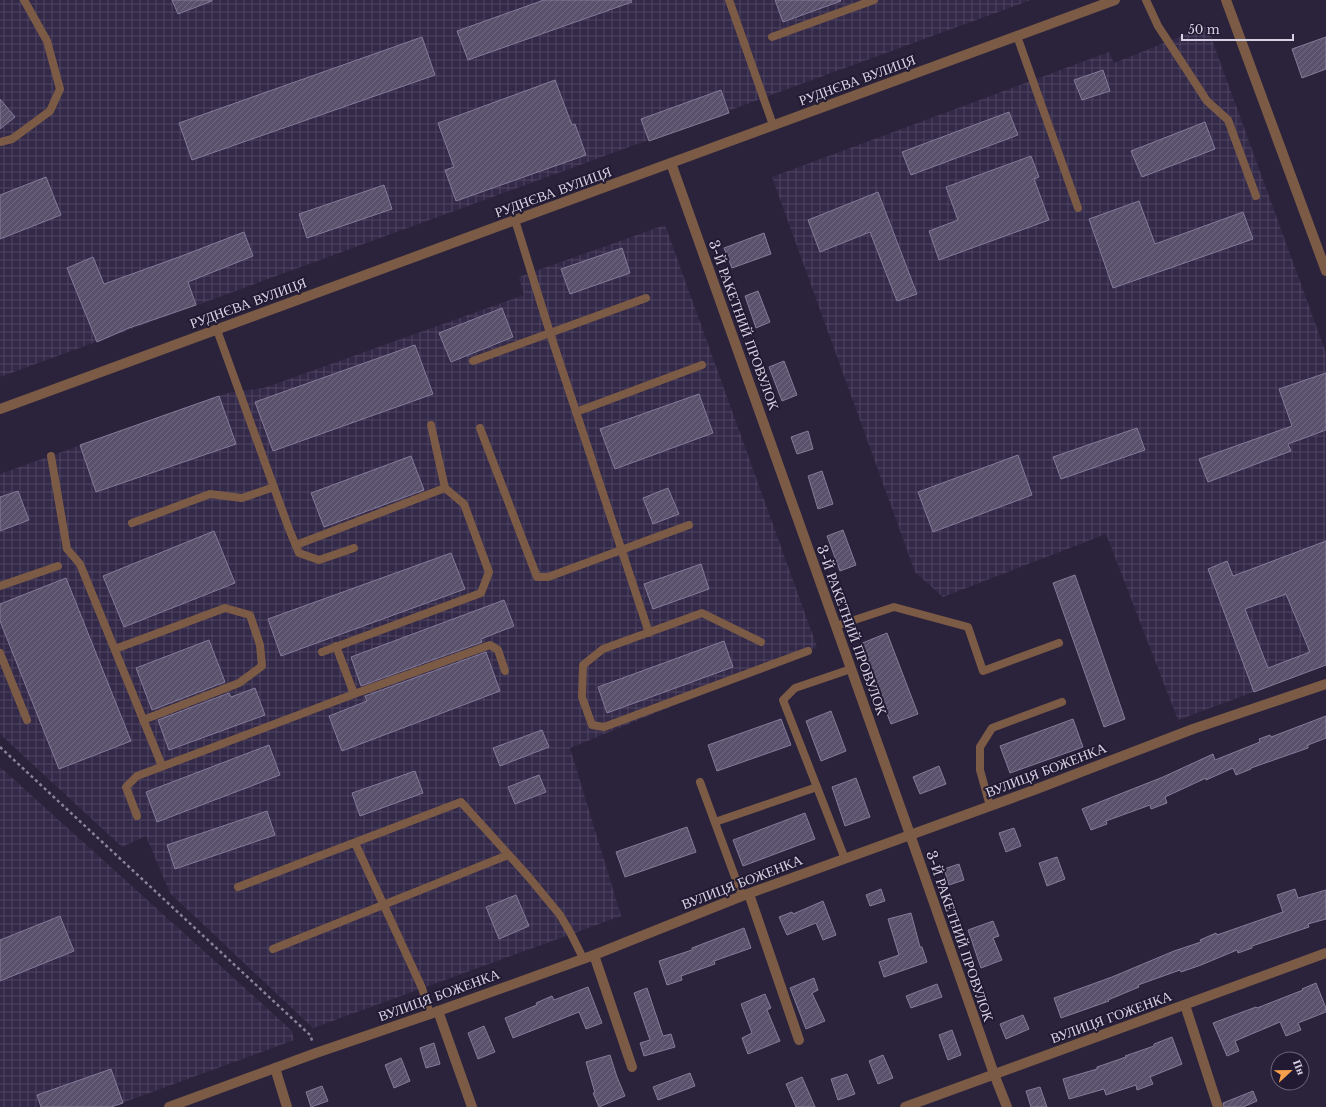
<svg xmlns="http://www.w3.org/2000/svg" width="1326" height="1107" font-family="'Libre Baskerville',serif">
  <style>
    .industrial { fill: url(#industrial-grid) }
    .building { fill: url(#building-hatch); stroke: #837b99; fill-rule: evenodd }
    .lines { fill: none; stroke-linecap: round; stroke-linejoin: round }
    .path { stroke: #898398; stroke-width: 2.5; stroke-dasharray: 3 3; stroke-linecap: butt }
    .service { stroke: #7c5b46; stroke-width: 8 }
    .minor { stroke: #7c5b46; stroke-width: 10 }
    .tertiary { stroke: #7c5b46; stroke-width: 10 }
    .labels { text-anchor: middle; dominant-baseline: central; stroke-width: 4; stroke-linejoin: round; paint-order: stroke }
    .street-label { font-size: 14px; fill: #d7d2e3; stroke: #221a32 }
  </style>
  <defs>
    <pattern id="industrial-grid" width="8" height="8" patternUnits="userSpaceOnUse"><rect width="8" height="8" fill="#332948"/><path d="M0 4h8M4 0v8" fill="none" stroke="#504762"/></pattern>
    <pattern id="building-hatch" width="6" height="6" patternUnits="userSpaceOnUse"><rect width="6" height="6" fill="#5a516d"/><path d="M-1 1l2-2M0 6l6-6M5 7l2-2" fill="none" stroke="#716982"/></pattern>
  </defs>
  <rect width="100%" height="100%" fill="#2b233c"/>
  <g class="industrial">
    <polygon points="0,0 1031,0 0,377"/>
    <polygon points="1207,26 1326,353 1326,665 1178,720 1106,534 943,597 915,572 772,177 1109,52 1114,63"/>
    <polygon points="665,225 817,647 570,748 621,916 313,1028 170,893 146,836 122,847 0,734 0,474 227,393 264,388 524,295 519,277"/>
    <polygon points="0,767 291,1030 294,1040 111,1107 0,1107"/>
  </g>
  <g class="building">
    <polygon points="172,0 212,0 212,1 178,14"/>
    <polygon points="544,0 631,0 632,2 468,60 457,31"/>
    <polygon points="775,0 840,0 841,1 783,22"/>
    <polygon points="422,37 435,75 192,160 179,123"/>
    <polygon points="1326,37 1326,69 1302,78 1292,49"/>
    <polygon points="1103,70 1110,91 1082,100 1074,80"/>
    <polygon points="555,80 572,125 575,124 586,155 456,201 445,170 454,167 438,123"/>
    <polygon points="721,90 729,113 649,141 641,119"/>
    <polygon points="0,99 15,117 0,129"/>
    <polygon points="1009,112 1018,135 911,175 902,152"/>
    <polygon points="1205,122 1215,149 1142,177 1131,151"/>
    <polygon points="1031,156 1039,177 1034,179 1049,220 939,260 929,231 958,220 946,187"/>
    <polygon points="46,177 61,215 0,239 0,195"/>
    <polygon points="384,185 392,209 307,238 299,214"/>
    <polygon points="878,192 917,294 897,301 870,232 820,252 808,220"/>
    <polygon points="1139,201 1155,244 1243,212 1253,239 1113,288 1089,219"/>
    <polygon points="244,232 253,256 188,282 196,305 129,328 97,342 67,268 93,257 104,284 179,257"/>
    <polygon points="764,233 771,254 732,268 724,248"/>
    <polygon points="622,248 630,273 570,294 561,269"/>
    <polygon points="758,291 770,322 756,328 745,296"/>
    <polygon points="502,308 513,337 451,362 439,333"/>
    <polygon points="415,345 433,394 273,451 255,402"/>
    <polygon points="784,361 797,395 782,401 769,367"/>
    <polygon points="1326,373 1326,430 1288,444 1291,451 1208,482 1199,459 1292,426 1279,389"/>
    <polygon points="699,394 713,433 615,469 600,429"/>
    <polygon points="219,396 236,444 96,492 80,445"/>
    <polygon points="1137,428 1145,450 1061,479 1053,457"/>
    <polygon points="808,431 813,449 797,454 791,437"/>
    <polygon points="1018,455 1032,495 933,532 918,492"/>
    <polygon points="411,456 424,490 324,527 311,493"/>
    <polygon points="822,471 833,504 818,509 808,476"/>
    <polygon points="668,488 679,514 653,524 643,498"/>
    <polygon points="18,491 29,520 0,531 0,497"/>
    <polygon points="843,530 856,565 840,571 827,536"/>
    <polygon points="214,531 235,583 124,627 103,576"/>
    <path d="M1326 541V665L1254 692 1208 569 1227 561 1233 576ZM1286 594 1310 652 1268 668 1245 609Z"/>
    <polygon points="451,553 465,589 281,656 268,619"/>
    <polygon points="701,564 709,589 653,609 644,584"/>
    <polygon points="1075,575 1125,719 1104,727 1053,583"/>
    <polygon points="66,578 131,741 59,769 0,621 0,604"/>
    <polygon points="504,600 514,626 481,639 482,642 361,686 351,657"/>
    <polygon points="887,633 918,714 891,724 860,644"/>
    <polygon points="209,640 225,682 152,710 136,668"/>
    <polygon points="724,641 733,667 607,713 598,687"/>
    <polygon points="486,652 500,691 342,751 329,716 367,701 365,696"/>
    <polygon points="255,688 265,715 169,750 158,720 229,693 231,697"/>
    <polygon points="831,711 846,751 821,761 806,721"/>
    <polygon points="1326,716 1326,738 1308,745 1308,748 1251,768 1251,769 1236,775 1233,768 1206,780 1206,778 1165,797 1167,803 1151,809 1150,805 1106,821 1107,824 1091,830 1082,809 1163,777 1213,754 1215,760 1260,742 1259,739 1270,735 1271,737"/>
    <polygon points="781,719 791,745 717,771 708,745"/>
    <polygon points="1073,719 1083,747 1010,773 1000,746"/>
    <polygon points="542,730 549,747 500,766 493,748"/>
    <polygon points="269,745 280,775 157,822 146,792"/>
    <polygon points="939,766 946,784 920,794 913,777"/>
    <polygon points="415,771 423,793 360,816 352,793"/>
    <polygon points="539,775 546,792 515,804 508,787"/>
    <polygon points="856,778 870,817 845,826 832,787"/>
    <polygon points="267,811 275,835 175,869 167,845"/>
    <polygon points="805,813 815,839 743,866 733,840"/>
    <polygon points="687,827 696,852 625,877 616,852"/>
    <polygon points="1014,828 1021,846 1006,852 999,833"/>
    <polygon points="1057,857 1065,879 1047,886 1039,863"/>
    <polygon points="959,864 964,880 949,885 944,869"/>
    <polygon points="881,889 885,901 870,906 866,895"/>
    <polygon points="1295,889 1298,898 1326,890 1326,919 1308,924 1309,927 1252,946 1252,948 1238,953 1237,950 1201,965 1181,972 1180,970 1138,985 1139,987 1108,1000 1109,1001 1061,1018 1054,998 1112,977 1174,951 1201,942 1200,940 1216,933 1217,935 1283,912 1277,895"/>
    <polygon points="516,895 529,926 499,939 486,907"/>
    <polygon points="823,901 836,935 823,940 816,923 787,935 779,917 792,912 793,914"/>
    <polygon points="911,913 920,947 922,947 927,962 884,977 879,962 899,955 888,919"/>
    <polygon points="60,916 74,951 0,981 0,940"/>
    <polygon points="993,921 999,936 993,938 1002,960 981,968 968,930"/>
    <polygon points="744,928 751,948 714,961 715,964 681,976 682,980 667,985 659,961 692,950 692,948"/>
    <polygon points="814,978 818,990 812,993 825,1021 806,1029 790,988"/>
    <polygon points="1316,983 1326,1008 1326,1012 1298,1023 1301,1030 1286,1036 1280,1022 1235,1041 1239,1051 1227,1056 1213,1023 1256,1007 1257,1008 1303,990 1302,989"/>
    <polygon points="937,984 942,997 911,1008 906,996"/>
    <polygon points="588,987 602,1023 586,1029 579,1012 513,1038 505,1018 537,1005 536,1003 552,996 554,1000"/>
    <polygon points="647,988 663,1036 671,1034 675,1047 644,1056 640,1043 650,1040 634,993"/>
    <polygon points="765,994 771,1008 767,1010 780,1041 748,1054 742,1038 752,1033 741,1004"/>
    <polygon points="1023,1015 1029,1029 1006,1039 1000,1024"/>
    <polygon points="484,1026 495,1052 478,1059 468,1033"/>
    <polygon points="952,1030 961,1055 948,1060 939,1035"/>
    <polygon points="1172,1037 1182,1064 1150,1077 1153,1084 1137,1090 1136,1085 1106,1095 1104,1089 1069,1099 1063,1079 1097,1069 1097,1067 1126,1057 1125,1056 1154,1046 1154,1044"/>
    <polygon points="434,1043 440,1064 426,1068 420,1048"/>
    <polygon points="610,1055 617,1077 625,1096 599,1107 593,1093 595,1093 586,1062"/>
    <polygon points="883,1055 893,1078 878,1084 869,1061"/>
    <polygon points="401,1058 410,1081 394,1088 385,1065"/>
    <polygon points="111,1069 123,1103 111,1107 41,1107 37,1095"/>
    <polygon points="690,1073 695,1086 658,1100 653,1087"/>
    <polygon points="847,1074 855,1094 838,1100 831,1079"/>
    <polygon points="802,1077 815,1107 796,1107 786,1084"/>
    <polygon points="322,1086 328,1101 311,1107 306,1092"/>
    <polygon points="1040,1087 1047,1107 1031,1107 1026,1091"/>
    <polygon points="1253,1091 1257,1101 1243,1107 1224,1107 1223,1103"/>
  </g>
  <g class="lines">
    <polyline class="path" points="0,747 310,1035 313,1043"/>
    <g class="service">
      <polyline points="729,0 773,125"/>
      <polyline points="1146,0 1158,26 1207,101 1228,120 1256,196"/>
      <polyline points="1017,36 1078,208"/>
      <polyline points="772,37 874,0"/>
      <polyline points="0,142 12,139 50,111 60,89 47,41 24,0"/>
      <polyline points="515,220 550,333 649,633"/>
      <polyline points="217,330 289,529 299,553 319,560 354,548"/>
      <polyline points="473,361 646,298"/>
      <polyline points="576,412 702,365"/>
      <polyline points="480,428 537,577 548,577 689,525"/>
      <polyline points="51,456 67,549 80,564 162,766"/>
      <polyline points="132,523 210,494 242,498 274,487"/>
      <polyline points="296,545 445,488"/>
      <polyline points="0,586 58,566"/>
      <polyline points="836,626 894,607 968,627 983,671 1059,643"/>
      <polyline points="761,642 702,613 603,649 583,665 582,697 592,725 604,727 808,651"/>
      <polyline points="336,646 354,694"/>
      <polyline points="115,649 225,608 250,615 260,645 262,666 239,683 143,720"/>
      <polyline points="322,652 481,593 489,572 464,504 445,488 431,425"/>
      <polyline points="0,653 27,720"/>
      <polyline points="700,782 742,896"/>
      <polyline points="990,806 980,770 980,747 992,728 1062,702"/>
      <polyline points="137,816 126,787 137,776 354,694 490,645 498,650 505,671"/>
      <polyline points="715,822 817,787"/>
      <polyline points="355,843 422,988 430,1014"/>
      <polyline points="845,859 783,700 795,688 851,669"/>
      <polyline points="238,887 461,802 527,875 560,915 571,934 583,958"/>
      <polyline points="273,949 508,855"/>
    </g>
    <g class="minor">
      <polyline points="1226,0 1326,271"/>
      <polyline points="671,163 907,826 994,1074 1007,1107"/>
      <polyline points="749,894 799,1040"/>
      <polyline points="594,955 632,1067"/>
      <polyline points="1185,1005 1218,1107"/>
      <polyline points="438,1011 472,1107"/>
      <polyline points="275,1068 287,1107"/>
      <polyline points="169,1107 316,1053 430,1014 594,955 742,896 1034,790 1193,729 1326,684"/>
      <polyline points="905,1107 1326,953"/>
    </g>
    <polyline class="tertiary" points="0,409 1115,0"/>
  </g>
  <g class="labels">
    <g class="street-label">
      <text transform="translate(857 80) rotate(-20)">РУДНЄВА ВУЛИЦЯ</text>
      <text transform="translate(553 192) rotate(-20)">РУДНЄВА ВУЛИЦЯ</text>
      <text transform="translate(248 303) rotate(-20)">РУДНЄВА ВУЛИЦЯ</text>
      <text transform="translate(744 325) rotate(70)">3-Й РАКЕТНИЙ ПРОВУЛОК</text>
      <text transform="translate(852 630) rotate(70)">3-Й РАКЕТНИЙ ПРОВУЛОК</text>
      <text transform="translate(1046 770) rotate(-21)">ВУЛИЦЯ БОЖЕНКА</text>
      <text transform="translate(742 882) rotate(-21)">ВУЛИЦЯ БОЖЕНКА</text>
      <text transform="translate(960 936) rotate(71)">3-Й РАКЕТНИЙ ПРОВУЛОК</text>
      <text transform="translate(439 995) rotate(-20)">ВУЛИЦЯ БОЖЕНКА</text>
      <text transform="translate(1111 1017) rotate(-20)">ВУЛИЦЯ ГОЖЕНКА</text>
    </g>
  </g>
  <g transform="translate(1290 1071) rotate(68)"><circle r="19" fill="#221a32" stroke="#6a6479"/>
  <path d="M0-3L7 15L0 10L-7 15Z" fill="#f9a04c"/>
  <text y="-6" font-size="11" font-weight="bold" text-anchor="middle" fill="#d7d2e3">Пн</text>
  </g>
  <path d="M1182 34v6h111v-6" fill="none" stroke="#d7d2e3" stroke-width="2"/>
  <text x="1188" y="34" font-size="12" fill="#d7d2e3" stroke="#221a32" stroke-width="3" paint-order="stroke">50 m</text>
</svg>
